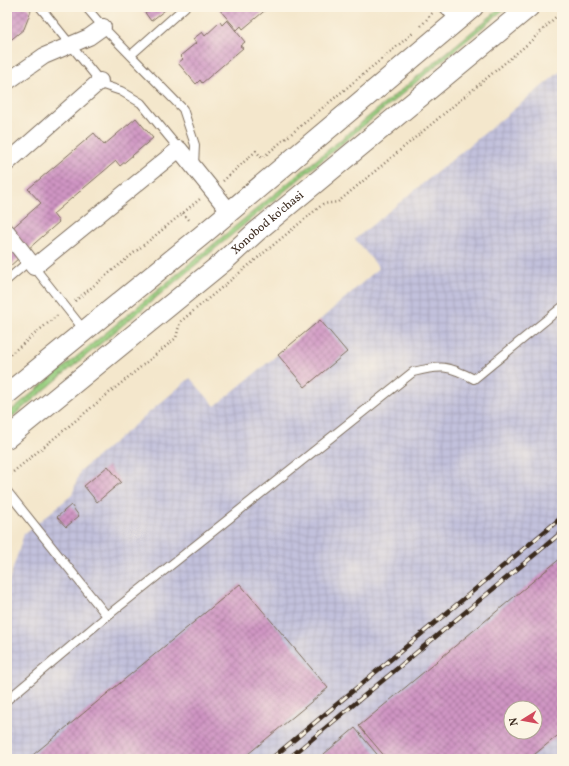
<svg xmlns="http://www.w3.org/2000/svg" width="569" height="766" font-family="Vollkorn,serif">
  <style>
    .industrial { fill: url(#industrial-grid); fill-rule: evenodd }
    .green { fill: url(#green-dots); stroke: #6a7c4f }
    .building { fill: url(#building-cross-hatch); fill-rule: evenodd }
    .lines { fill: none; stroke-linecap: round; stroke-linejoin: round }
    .service-casing { stroke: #7c6c5b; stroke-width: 10 }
    .minor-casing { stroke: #7c6c5b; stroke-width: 18 }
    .tertiary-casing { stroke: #7c6c5b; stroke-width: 22 }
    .path { stroke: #7c6c5b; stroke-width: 2.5; stroke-dasharray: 1 3; stroke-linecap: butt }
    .service { stroke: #fff; stroke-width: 8 }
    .minor { stroke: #fff; stroke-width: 16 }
    .tertiary { stroke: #fff; stroke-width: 20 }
    .rail-casing { stroke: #3b2a1e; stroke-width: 4.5 }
    .rail { stroke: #fcf5e5; stroke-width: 3; stroke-dasharray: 9; stroke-linecap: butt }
    .labels { text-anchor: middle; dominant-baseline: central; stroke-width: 3; stroke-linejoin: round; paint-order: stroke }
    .street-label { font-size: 12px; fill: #3b2a1e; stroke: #fcf5e5 }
  </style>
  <defs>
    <pattern id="industrial-grid" width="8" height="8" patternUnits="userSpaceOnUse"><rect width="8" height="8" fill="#c2c1dc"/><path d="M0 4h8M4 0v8" fill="none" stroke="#a8a6bc"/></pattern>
    <pattern id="green-dots" width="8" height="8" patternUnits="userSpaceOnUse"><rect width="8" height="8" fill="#98ce80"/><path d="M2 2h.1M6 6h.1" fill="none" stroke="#84b16e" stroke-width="1.8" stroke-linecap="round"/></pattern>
    <pattern id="building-cross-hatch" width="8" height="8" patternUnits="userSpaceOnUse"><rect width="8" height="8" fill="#cf94c3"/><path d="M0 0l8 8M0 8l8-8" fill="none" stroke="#a9799e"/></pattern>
  </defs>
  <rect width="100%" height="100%" fill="#fcf5e5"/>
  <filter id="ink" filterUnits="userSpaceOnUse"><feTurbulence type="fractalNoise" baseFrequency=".025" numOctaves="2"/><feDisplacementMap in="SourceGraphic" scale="8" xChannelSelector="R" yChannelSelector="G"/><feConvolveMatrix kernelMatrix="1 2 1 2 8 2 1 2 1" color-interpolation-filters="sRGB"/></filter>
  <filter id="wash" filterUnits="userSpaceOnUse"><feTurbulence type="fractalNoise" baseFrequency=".012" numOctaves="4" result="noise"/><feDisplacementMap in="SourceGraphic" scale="16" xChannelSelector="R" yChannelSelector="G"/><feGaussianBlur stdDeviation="0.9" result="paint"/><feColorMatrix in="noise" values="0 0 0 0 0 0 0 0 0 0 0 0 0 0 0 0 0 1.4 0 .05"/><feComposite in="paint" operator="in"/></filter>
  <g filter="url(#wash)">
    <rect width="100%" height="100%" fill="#f4e7cc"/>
    <path class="industrial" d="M562 70V759H7V587L24 534 72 495 80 471 190 378 215 406 320 320 379 268 355 239ZM511 708H535V732H511Z"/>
    <polygon class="green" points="502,7 507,7 7,421 7,414"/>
    <g id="blocks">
      <g class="building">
        <polygon points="7,7 28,7 31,11 24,29 7,43"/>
        <polygon points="141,7 169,7 151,21"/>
        <polygon points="221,7 269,7 243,29 241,26 237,30 219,9"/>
        <polygon points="227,20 245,42 240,46 243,48 202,83 200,80 196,84 178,63 183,59 180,56 196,43 193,39 202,32 205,36 220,22 222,25"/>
        <polygon points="136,118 153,138 120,166 116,161 53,214 59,222 27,250 10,230 41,203 28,189 94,133 104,145"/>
        <polygon points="7,242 20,257 7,269"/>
        <polygon points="320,320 347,352 305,387 278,355"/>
        <polygon points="108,466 121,482 97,502 84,486"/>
        <polygon points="71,505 79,516 66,527 57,517"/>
        <path d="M562 557V732L529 759H387L359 726ZM511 708H535V732H511Z"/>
        <polygon points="240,584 328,688 242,759 28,759"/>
        <polygon points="355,728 381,759 318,759"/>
      </g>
    </g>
  </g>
  <g filter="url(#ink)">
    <use href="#blocks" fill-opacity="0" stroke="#7c6c5b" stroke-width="1"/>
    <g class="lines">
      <g class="service-casing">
        <g id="service">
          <polyline points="40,7 103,85 121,91 141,103 179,149"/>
          <polyline points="86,7 103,27 183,109 195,145 194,165"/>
          <polyline points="443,7 455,21"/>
          <polyline points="131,55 185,7"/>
          <polyline points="34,267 84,330"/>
          <polyline points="7,280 29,261"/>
          <polyline points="7,491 107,616"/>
          <path d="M7 700 107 616 413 372C441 365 448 365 474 379L562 307"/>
        </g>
      </g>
      <g class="minor-casing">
        <g id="minor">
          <polyline points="7,82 44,56 89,37 103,27"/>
          <polyline points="7,163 100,81"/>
          <polyline points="7,232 34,267 179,149 229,211"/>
        </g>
      </g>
      <g class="tertiary-casing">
        <g id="tertiary">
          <polyline points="7,394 201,236 473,7"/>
          <path id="s1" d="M7 438 223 262 256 232 529 7"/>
        </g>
      </g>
      <g class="path">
        <polyline points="421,26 434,11"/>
        <polyline points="223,181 256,151 262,158 413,33"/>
        <polyline points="183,213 191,222"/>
        <polyline points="75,301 200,199"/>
        <polyline points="7,357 59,314"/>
        <polyline points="7,477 176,338 180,322 323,204 338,202 530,42 562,11"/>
      </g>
      <use href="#service" class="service"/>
      <use href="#minor" class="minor"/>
      <use href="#tertiary" class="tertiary"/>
      <g class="rail-casing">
        <g id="rail">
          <polyline points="271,759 562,517"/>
          <polyline points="288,759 562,532"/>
        </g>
      </g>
      <use href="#rail" class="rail"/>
    </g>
  </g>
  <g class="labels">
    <g class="street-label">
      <text stroke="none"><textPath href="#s1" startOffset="338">Xonobod ko'chasi</textPath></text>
    </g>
  </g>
  <rect width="569" height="766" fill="none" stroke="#fcf5e5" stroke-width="24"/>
  <g transform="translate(523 720) rotate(259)"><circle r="19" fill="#fcf5e5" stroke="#afa495"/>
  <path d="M0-3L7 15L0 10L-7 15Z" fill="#d1495b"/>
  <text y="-6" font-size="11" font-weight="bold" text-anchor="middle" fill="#3b2a1e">N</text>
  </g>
</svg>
